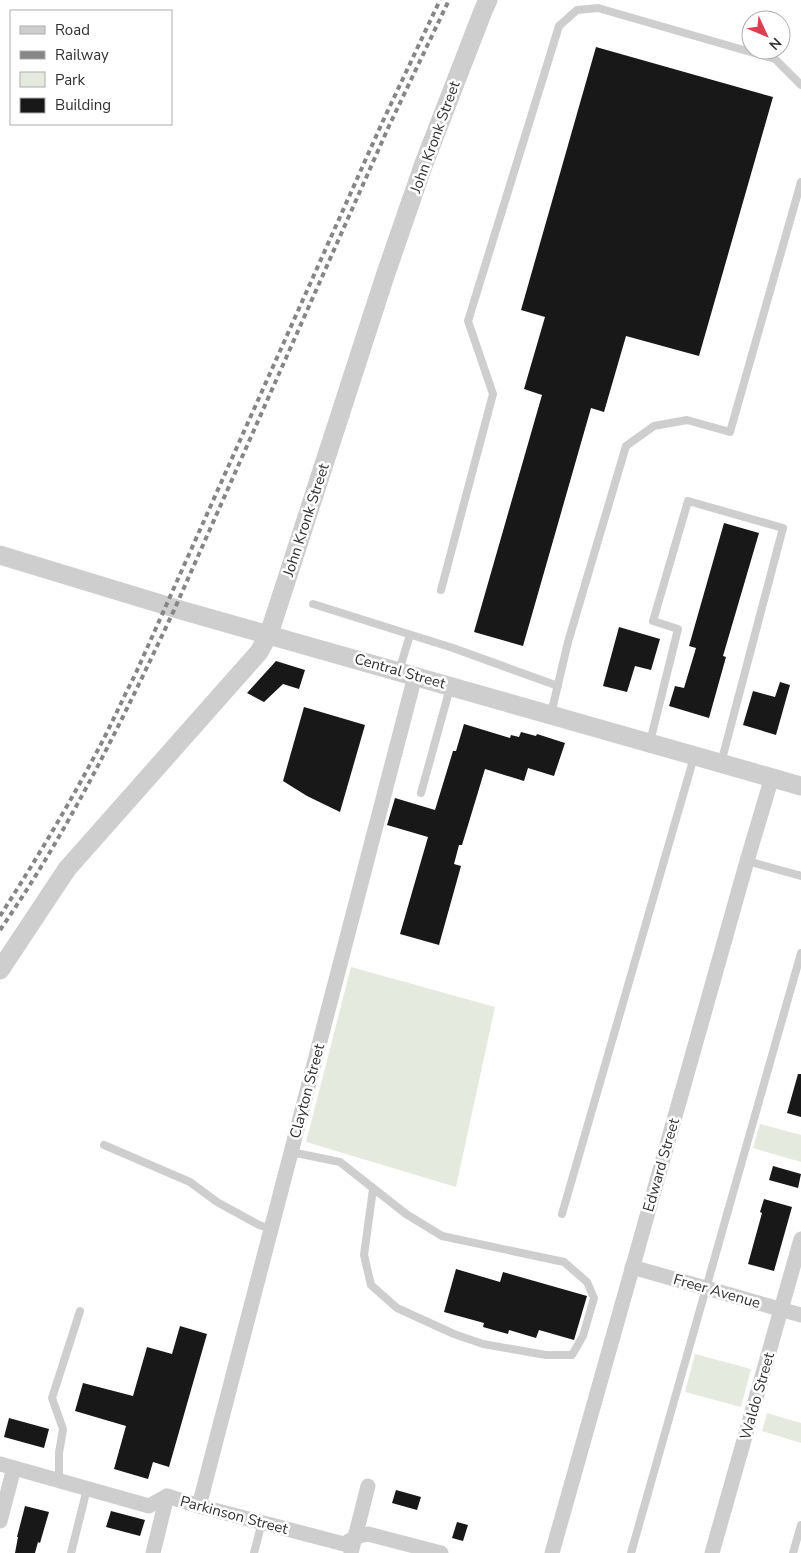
<svg xmlns="http://www.w3.org/2000/svg" width="801" height="1553" font-family="'Nunito Sans',sans-serif">
  <style>
    .green { fill: #e5eade }
    .building { fill: #181818 }
    .lines { fill: none; stroke-linecap: round; stroke-linejoin: round }
    .service { stroke: #cecece; stroke-width: 8 }
    .minor { stroke: #cecece; stroke-width: 15 }
    .tertiary { stroke: #cecece; stroke-width: 19 }
    .rail { stroke: #868686; stroke-width: 4; stroke-dasharray: 5 4; stroke-linecap: butt }
    .labels { text-anchor: middle; dominant-baseline: central; stroke-width: 5; stroke-linejoin: round; paint-order: stroke }
    .street-label { font-size: 15px; fill: #313131; stroke: #fff }
  </style>
  <rect width="100%" height="100%" fill="#fff"/>
  <g class="green">
    <polygon points="351,967 495,1007 456,1187 306,1142"/>
    <polygon points="760,1124 801,1135 801,1162 753,1148"/>
    <polygon points="695,1354 751,1369 741,1407 685,1392"/>
    <polygon points="767,1413 801,1423 801,1443 762,1431"/>
  </g>
  <g class="building">
    <polygon points="596,47 773,97 699,356 626,336 604,412 591,408 523,646 474,632 542,395 524,389 545,317 521,310"/>
    <polygon points="724,523 759,533 723,656 726,657 709,718 669,706 675,686 684,688 696,648 689,646"/>
    <polygon points="619,627 660,639 651,670 635,666 627,692 603,686"/>
    <polygon points="276,661 305,670 299,689 283,684 264,702 247,693"/>
    <polygon points="780,682 790,685 776,735 743,725 753,691 775,697"/>
    <polygon points="304,707 365,725 340,812 307,796 283,781"/>
    <polygon points="464,724 510,738 511,735 519,737 521,732 536,736 537,734 565,743 554,776 528,768 524,781 485,769 462,845 459,845 454,864 461,866 439,945 400,934 428,837 387,825 395,798 435,810 453,751 456,751"/>
    <polygon points="798,1074 801,1074 801,1117 787,1113"/>
    <polygon points="773,1166 801,1174 798,1188 769,1180"/>
    <polygon points="764,1199 792,1207 774,1271 748,1264 762,1213 760,1212"/>
    <polygon points="456,1269 500,1282 503,1272 587,1296 574,1340 539,1330 536,1338 509,1330 508,1334 483,1327 484,1323 444,1312"/>
    <polygon points="180,1326 207,1334 169,1467 153,1462 148,1479 114,1469 126,1426 75,1411 83,1383 133,1396 147,1347 172,1354"/>
    <polygon points="9,1418 49,1429 44,1448 4,1437"/>
    <polygon points="396,1490 421,1497 417,1510 392,1503"/>
    <polygon points="25,1506 49,1512 40,1543 38,1542 35,1553 15,1553 18,1537 17,1537"/>
    <polygon points="111,1511 145,1520 140,1536 106,1527"/>
    <polygon points="457,1522 468,1525 463,1541 452,1538"/>
  </g>
  <g class="lines">
    <g class="service">
      <polyline points="441,590 493,394 468,321 559,26 577,10 598,8 775,59 801,85"/>
      <polyline points="313,604 453,648 558,686"/>
      <polyline points="399,671 410,635"/>
      <polyline points="551,714 568,642 626,446 654,426 687,420 730,432 801,182"/>
      <polyline points="650,742 678,629 653,621 688,501 783,528 721,763"/>
      <polyline points="421,793 450,688"/>
      <polyline points="747,861 801,876"/>
      <polyline points="104,1145 190,1182 217,1202 259,1225 271,1229"/>
      <polyline points="291,1152 340,1162 406,1214 442,1236 564,1262 587,1282 594,1298 583,1336 572,1355 546,1355 483,1344 454,1334 397,1308 371,1285 364,1255 373,1189"/>
      <polyline points="562,1214 694,757"/>
      <polyline points="59,1481 59,1453 63,1429 52,1398 80,1311"/>
      <polyline points="71,1553 87,1489"/>
      <polyline points="254,1553 262,1522"/>
      <polyline points="631,1553 801,953"/>
      <polyline points="793,1553 801,1525"/>
    </g>
    <g class="minor">
      <polyline points="632,1267 801,1315"/>
      <polyline points="0,1464 149,1506 167,1496 199,1506 344,1544 355,1537 368,1534 441,1553"/>
      <polyline points="199,1506 415,676"/>
      <polyline points="0,1521 14,1468"/>
      <polyline points="153,1553 167,1496"/>
      <polyline points="351,1553 368,1486"/>
      <polyline points="552,1553 747,861 772,777"/>
      <polyline points="712,1553 801,1239"/>
    </g>
    <g class="tertiary">
      <polyline points="0,555 184,611 801,786"/>
      <polyline points="0,970 67,869 259,652 269,634 385,276 423,166 483,11 488,0"/>
    </g>
    <g class="rail">
      <path d="M0 916C36 860 70 803 101 744 113 721 123 698 135 675L382 123 440 0"/>
      <path d="M0 930C70 829 123 719 175 608L389 126 449 0"/>
    </g>
  </g>
  <g class="labels">
    <g class="street-label">
      <text transform="translate(435 137) rotate(-70)">John Kronk Street</text>
      <text transform="translate(306 520) rotate(-72)">John Kronk Street</text>
      <text transform="translate(400 671) rotate(16)">Central Street</text>
      <text transform="translate(307 1091) rotate(-75)">Clayton Street</text>
      <text transform="translate(661 1165) rotate(-74)">Edward Street</text>
      <text transform="translate(717 1291) rotate(16)">Freer Avenue</text>
      <text transform="translate(757 1396) rotate(-74)">Waldo Street</text>
      <text transform="translate(234 1515) rotate(15)">Parkinson Street</text>
    </g>
  </g>
  <rect x="10" y="10" width="162" height="115" fill="#ffffff" stroke="#adadad"/>
  <rect x="20" y="26" width="25" height="8" fill="#cecece" stroke="#adadad"/>
  <text x="55" y="35" font-size="15" fill="#313131">Road</text>
  <rect x="20" y="51" width="25" height="8" fill="#868686" stroke="#adadad"/>
  <text x="55" y="60" font-size="15" fill="#313131">Railway</text>
  <rect x="20" y="72" width="25" height="15" fill="#e5eade" stroke="#adadad"/>
  <text x="55" y="85" font-size="15" fill="#313131">Park</text>
  <rect x="20" y="98" width="25" height="15" fill="#181818" stroke="#adadad"/>
  <text x="55" y="110" font-size="15" fill="#313131">Building</text>
  <g transform="translate(766 35) rotate(134)"><circle r="24" fill="#ffffff" stroke="#adadad"/>
  <path d="M0-4L9 19L0 12L-9 19Z" fill="#dc4050"/>
  <text y="-8" font-size="14" font-weight="bold" text-anchor="middle" fill="#313131">N</text>
  </g>
</svg>
